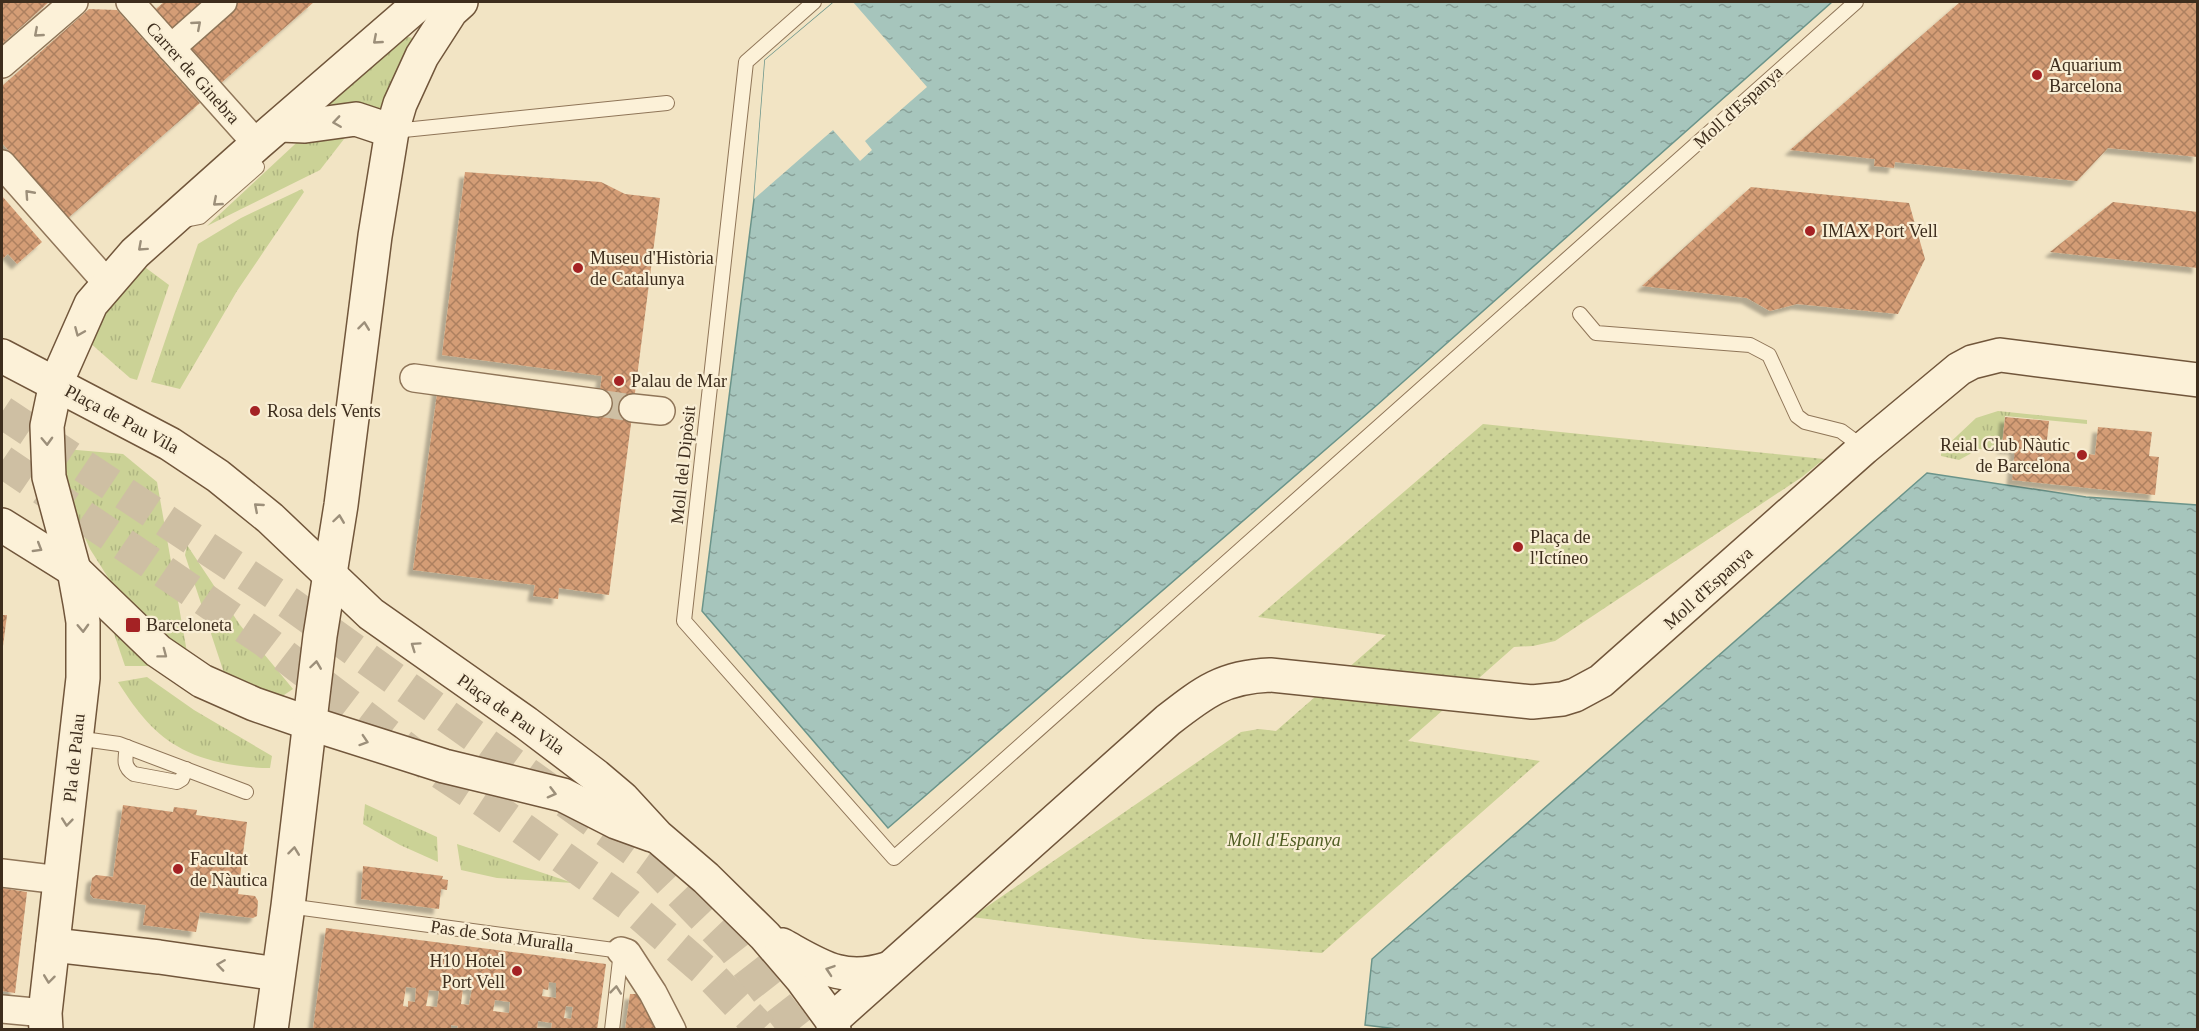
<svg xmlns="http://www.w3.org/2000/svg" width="2199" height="1031" font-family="'Times New Roman',serif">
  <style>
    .grass { fill: url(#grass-tufts) }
    .park { fill: url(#park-dots) }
    .water { fill: url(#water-ripples); stroke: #6b948a; stroke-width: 1.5 }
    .pier { fill: #f2e4c4 }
    .building { fill: url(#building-cross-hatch); fill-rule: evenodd; filter: url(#shadow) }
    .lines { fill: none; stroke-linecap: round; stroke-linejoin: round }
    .street-tunnel { stroke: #cebfa3; stroke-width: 27; stroke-dasharray: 27 14; stroke-linecap: butt }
    .highway-tunnel { stroke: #cebfa3; stroke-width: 33; stroke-dasharray: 33 16; stroke-linecap: butt }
    .lane-casing { stroke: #8f7558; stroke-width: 16 }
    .street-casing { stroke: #8f7558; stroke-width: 30 }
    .secondary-casing { stroke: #71563b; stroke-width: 36 }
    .lane { stroke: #fcf1d8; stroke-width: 14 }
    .street { stroke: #fcf1d8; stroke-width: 27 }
    .secondary { stroke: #fcf1d8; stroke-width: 33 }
    .oneway { stroke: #9c8f7a }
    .poi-dot { fill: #a42224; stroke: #f9eed4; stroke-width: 2 }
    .labels { text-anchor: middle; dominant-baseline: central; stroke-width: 4.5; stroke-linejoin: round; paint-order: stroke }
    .poi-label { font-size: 18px; fill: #3d2d1d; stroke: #f9eed4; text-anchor: start }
    .street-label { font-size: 18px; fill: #3d2d1d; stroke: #f9eed4 }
    .park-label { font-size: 18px; font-style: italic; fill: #4e5c22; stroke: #f9eed4 }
  </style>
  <defs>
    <pattern id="grass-tufts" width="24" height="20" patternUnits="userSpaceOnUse" patternTransform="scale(1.5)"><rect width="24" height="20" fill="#cbd296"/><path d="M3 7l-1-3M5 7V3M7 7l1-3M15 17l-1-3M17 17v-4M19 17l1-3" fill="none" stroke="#afb581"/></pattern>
    <pattern id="park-dots" width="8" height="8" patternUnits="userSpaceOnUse" patternTransform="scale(1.5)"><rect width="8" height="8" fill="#cbd296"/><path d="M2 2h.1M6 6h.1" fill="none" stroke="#afb581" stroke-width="1.8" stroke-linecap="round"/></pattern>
    <pattern id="water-ripples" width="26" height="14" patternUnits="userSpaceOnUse" patternTransform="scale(1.5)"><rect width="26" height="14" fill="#a6c5bc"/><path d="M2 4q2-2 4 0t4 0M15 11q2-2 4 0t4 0" fill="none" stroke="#88a098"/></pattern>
    <pattern id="building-cross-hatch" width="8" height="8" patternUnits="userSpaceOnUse" patternTransform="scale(1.5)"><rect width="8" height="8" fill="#d49d76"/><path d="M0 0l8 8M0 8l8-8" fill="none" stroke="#ad8060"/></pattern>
    <filter id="shadow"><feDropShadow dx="-5.5" dy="5.5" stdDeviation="1.5" flood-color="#0004"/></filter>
  </defs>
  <rect width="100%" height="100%" fill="#f2e4c4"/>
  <g class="grass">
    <polygon points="409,37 412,38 412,42 383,111 314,118 405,38"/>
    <polygon points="351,130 320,170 207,226 307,133"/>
    <polygon points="302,189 304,192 237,291 180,389 151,382 198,244 241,218"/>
    <polygon points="142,265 169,285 137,380 130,378 89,342 117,295"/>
    <polygon points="1998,411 2087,420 2087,424 2005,416 2001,450 1979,449 1959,460 1941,456 1941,451 1976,418"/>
    <polygon points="65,449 123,454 157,482 188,658 114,587 90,549 76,518 63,465"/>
    <polygon points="187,545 240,625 293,689 281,697 226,679 185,555"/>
    <polygon points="107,613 161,666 125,666"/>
    <path d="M147 677 194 710 272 756 270 768C241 768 203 762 177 746 152 732 133 706 118 682Z"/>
    <polygon points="365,804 437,837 438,862 400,845 363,824"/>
    <polygon points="457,844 573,883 497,878 461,870"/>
  </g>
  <polygon class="park" points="1483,424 1824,459 1802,477 1555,641 1533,646 1514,647 1408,741 1540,761 1322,953 1143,939 972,917 1241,732 1259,729 1276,731 1386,635 1258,617"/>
  <g class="water">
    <polygon points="834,2 1832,2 1377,405 888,828 702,611 754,199 765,60"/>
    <polygon points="1927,473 2086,497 2197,505 2197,1029 1405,1030 1365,1025 1372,959"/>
  </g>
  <polygon class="pier" points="834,2 853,2 927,87 865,141 872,150 860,161 833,130 754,199 765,60"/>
  <g class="building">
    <polygon points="2,2 49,2 2,44"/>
    <polygon points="164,2 207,2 174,30 156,9"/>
    <polygon points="239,2 314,2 221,83 189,46"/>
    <polygon points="1960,2 2198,2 2198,157 2108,148 2077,181 1895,162 1894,168 1874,166 1875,159 1790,150"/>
    <polygon points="89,9 117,10 200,103 68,218 2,143 2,86"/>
    <polygon points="465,172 601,182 625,194 660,198 609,595 559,588 558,599 533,596 535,585 413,570 438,387 598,403 602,376 442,355"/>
    <polygon points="1751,187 1909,203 1925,259 1898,314 1797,304 1770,311 1747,298 1642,286"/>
    <polygon points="2,196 42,242 17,264 8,254 2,259"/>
    <polygon points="2113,202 2198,212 2198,268 2050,252"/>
    <polygon points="2005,417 2049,421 2046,449 2095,455 2098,427 2152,432 2149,456 2159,457 2155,495 2012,480 2015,449 2002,448"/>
    <polygon points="2,615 7,615 3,646 2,646"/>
    <polygon points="123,805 173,812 174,807 197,810 196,815 247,822 238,894 255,896 258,901 257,916 253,918 200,912 196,932 143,925 146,905 93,898 90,894 92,878 96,875 113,877"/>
    <polygon points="363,866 443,876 442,879 448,880 447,890 441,889 439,909 361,899"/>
    <polygon points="2,888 27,892 15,993 2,991"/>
    <path d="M326 928 606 964 597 1030H551L552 1023 538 1021 537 1030H457L458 1026 451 1025V1030H313ZM549 982 556 983V998L542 996 543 989 548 990ZM406 987 416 988 415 1002 408 1001V1007L403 1006ZM463 988 472 989 469 1005 461 1004ZM429 990 439 991 437 1007 426 1006ZM495 1000 510 1002 509 1013 493 1011ZM566 1006 573 1007 571 1019 564 1018Z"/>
    <polygon points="630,994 650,994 668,1030 625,1030"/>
  </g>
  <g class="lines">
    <polyline class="street-tunnel" points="598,403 633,408"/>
    <g class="highway-tunnel">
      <polyline points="2,412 289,603 650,862 733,948 797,1030"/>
      <polyline points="2,461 265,641 417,757 488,804 628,904 712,977 762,1030"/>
    </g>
    <g class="lane-casing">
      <g id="lane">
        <polyline points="814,2 746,62 684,621 894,858 1856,2"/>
        <polyline points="394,131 667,103"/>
        <polyline points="185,220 200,217 257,167"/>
        <polyline points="1580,314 1596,333 1750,345 1769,355 1797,416 1805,422 1841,431 1864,448"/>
        <polyline points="76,738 119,744 246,792"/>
        <path d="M127 747C125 759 123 767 134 774L177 782 182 779 186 769"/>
        <polyline points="288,906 621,951 612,1030"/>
      </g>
    </g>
    <g class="street-casing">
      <g id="street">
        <polyline points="130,2 257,144"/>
        <polyline points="171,48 223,2"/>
        <polyline points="2,64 74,2"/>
        <polyline points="2,164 108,284"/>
        <polyline points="414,378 598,403"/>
        <polyline points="633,408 661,411"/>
        <polyline points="2,873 60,880"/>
        <polyline points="621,951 627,953 653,993 672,1030"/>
        <polyline points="2,1009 45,1013"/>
      </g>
    </g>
    <g class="secondary-casing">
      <g id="secondary">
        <polyline points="280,125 305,126 356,119 392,131"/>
        <polyline points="2,356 170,444 218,476 270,518 371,614 526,723 596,776 622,798 657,836 706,878 765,936 802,979 832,1020 834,1030"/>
        <polyline points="2,525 74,570 158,651 202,681 254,704 309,723 444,766 563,795 616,822 652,835"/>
        <polyline points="53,945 159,957 278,974"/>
        <path d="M782 945C820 966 843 983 887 969"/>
        <path d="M832 1020 1168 720C1204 692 1223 677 1270 675L1532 702 1562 699 1575 695 1601 681 1864 448 1959 369 1972 362 2000 355 2198 380"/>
        <polyline points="46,1030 45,1013 83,678 83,622 80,603 74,570 49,477 47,426 56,383 91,304 135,253 257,144 421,2"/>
        <polyline points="271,1030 288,906 320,636 341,505 375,236 392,131 400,104 422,56 451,11 461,2"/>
      </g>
    </g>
    <use href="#lane" class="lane"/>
    <use href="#street" class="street"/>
    <use href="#secondary" class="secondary"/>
  </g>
  <defs><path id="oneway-chevron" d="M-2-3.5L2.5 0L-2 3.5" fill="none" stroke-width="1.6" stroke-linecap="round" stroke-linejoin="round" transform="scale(1.5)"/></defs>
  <g class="oneway">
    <use href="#oneway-chevron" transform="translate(197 25) rotate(-41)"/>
    <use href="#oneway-chevron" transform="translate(38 33) rotate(139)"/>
    <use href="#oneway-chevron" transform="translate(377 40) rotate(139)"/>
    <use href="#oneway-chevron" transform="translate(337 122) rotate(172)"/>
    <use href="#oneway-chevron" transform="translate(29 194) rotate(-132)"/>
    <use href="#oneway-chevron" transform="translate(217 202) rotate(139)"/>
    <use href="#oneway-chevron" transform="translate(142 247) rotate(138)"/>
    <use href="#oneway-chevron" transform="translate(364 326) rotate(-83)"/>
    <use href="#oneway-chevron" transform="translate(79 332) rotate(113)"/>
    <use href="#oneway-chevron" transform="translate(47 441) rotate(88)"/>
    <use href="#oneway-chevron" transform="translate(258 507) rotate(-139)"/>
    <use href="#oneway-chevron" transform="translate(339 519) rotate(-82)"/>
    <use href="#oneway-chevron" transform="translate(38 548) rotate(31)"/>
    <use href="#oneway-chevron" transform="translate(83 628) rotate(88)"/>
    <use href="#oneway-chevron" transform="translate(415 646) rotate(-145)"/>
    <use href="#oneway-chevron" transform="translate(163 654) rotate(37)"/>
    <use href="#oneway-chevron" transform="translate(316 665) rotate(-82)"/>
    <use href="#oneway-chevron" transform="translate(364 741) rotate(18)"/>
    <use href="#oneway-chevron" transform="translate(552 793) rotate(15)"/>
    <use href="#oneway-chevron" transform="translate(67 822) rotate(96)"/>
    <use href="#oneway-chevron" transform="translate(294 851) rotate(-83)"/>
    <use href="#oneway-chevron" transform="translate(221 965) rotate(-172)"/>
    <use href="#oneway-chevron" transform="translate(830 970) rotate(-161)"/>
    <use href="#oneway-chevron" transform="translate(49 979) rotate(97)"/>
    <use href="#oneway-chevron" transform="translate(616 990) rotate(-84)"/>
  </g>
  <g class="poi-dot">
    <circle cx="2037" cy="75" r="6"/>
    <circle cx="1810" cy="231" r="6"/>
    <circle cx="578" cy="268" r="6"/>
    <circle cx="619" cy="381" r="6"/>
    <circle cx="255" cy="411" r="6"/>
    <circle cx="2082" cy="455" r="6"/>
    <circle cx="1518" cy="547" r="6"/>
    <rect x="125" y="617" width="16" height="16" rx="3"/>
    <circle cx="178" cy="869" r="6"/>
    <circle cx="517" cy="971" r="6"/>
  </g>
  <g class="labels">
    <g class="poi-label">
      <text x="2049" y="65">Aquarium<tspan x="2049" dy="21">Barcelona</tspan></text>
      <text x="1822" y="231">IMAX Port Vell</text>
      <text x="590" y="258">Museu d'Història<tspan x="590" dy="21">de Catalunya</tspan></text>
      <text x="631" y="381">Palau de Mar</text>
      <text x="267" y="411">Rosa dels Vents</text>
      <text x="2070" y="445" text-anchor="end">Reial Club Nàutic<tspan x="2070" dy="21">de Barcelona</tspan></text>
      <text x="1530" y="537">Plaça de<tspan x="1530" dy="21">l'Ictíneo</tspan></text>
      <text x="146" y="625">Barceloneta</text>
      <text x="190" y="859">Facultat<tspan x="190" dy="21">de Nàutica</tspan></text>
      <text x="505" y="961" text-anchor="end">H10 Hotel<tspan x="505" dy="21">Port Vell</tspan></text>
    </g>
    <g class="street-label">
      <text transform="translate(193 73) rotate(48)">Carrer de Ginebra</text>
      <text transform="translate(1738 107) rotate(-42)">Moll d'Espanya</text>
      <text transform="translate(122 419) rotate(28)">Plaça de Pau Vila</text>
      <text transform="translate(683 465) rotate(-84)">Moll del Dipòsit</text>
      <text transform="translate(1708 588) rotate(-42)">Moll d'Espanya</text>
      <text transform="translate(511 714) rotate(35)">Plaça de Pau Vila</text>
      <text transform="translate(74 758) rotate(-84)">Pla de Palau</text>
      <text transform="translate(502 936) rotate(8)">Pas de Sota Muralla</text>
    </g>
    <g class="park-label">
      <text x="1284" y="840">Moll d'Espanya</text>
    </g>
  </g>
  <rect width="2199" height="1031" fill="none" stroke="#3d2d1d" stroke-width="6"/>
</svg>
